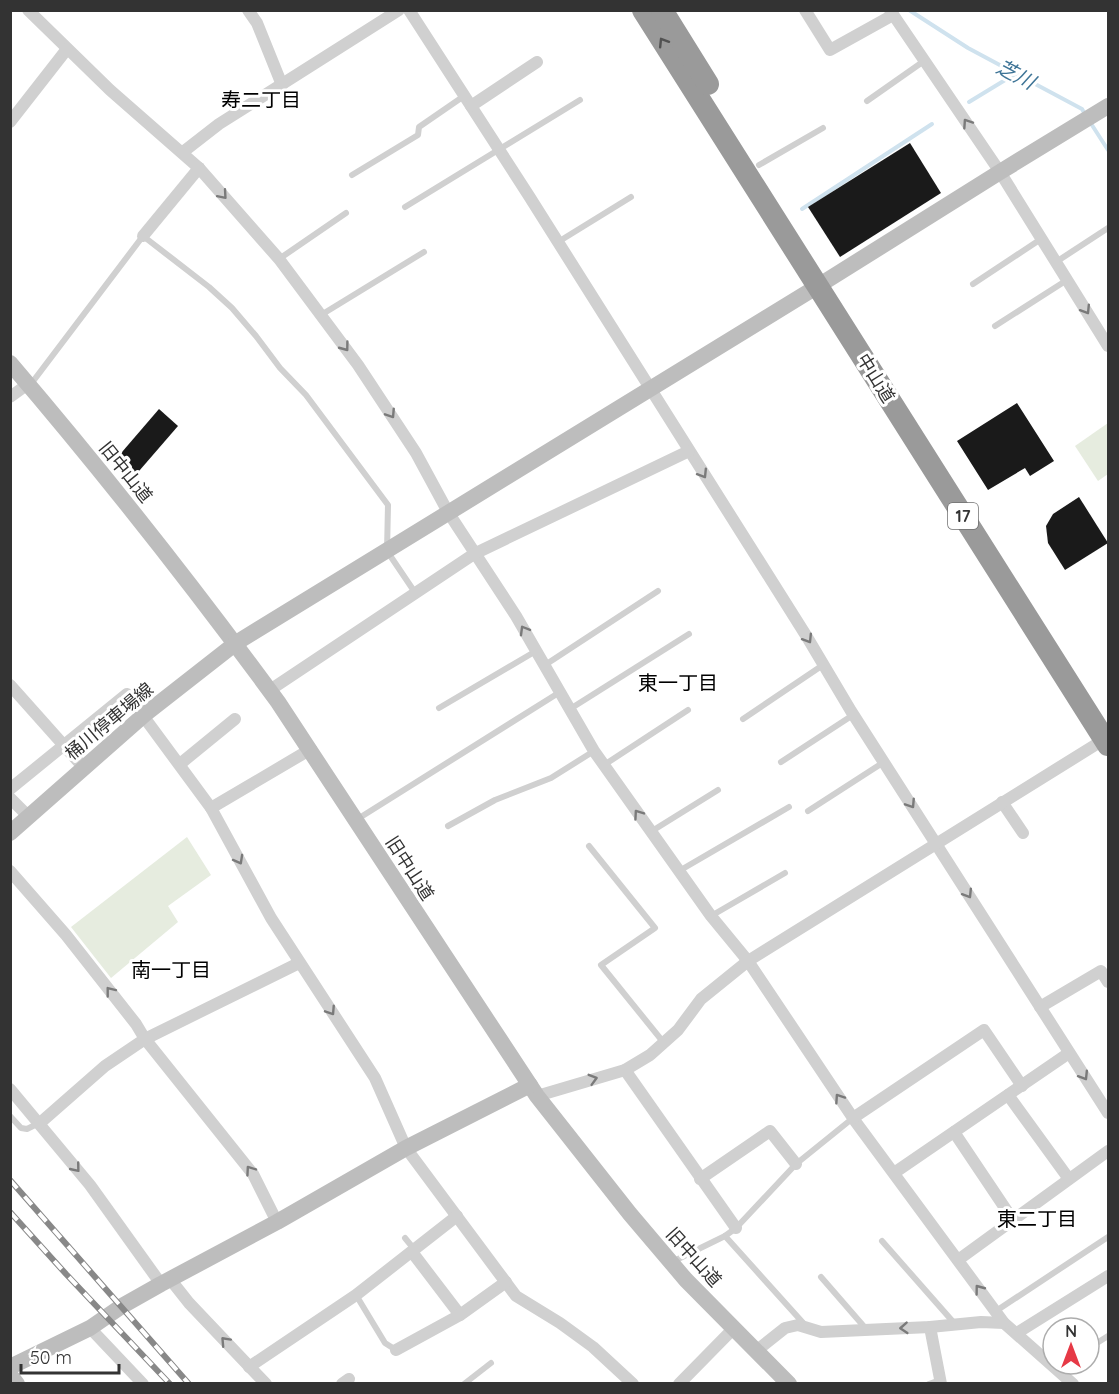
<svg xmlns="http://www.w3.org/2000/svg" width="1119" height="1394" font-family="Quicksand,'Noto Sans JP',sans-serif">
  <style>
    .green { fill: #e6ecdf }
    .lines { fill: none; stroke-linecap: round; stroke-linejoin: round }
    .stream { stroke: #cfe2ee; stroke-width: 4 }
    .building { fill: #1a1a1a }
    .lane { stroke: #d0d0d0; stroke-width: 6 }
    .street { stroke: #d0d0d0; stroke-width: 12 }
    .secondary { stroke: #bdbdbd; stroke-width: 16 }
    .highway { stroke: #9a9a9a; stroke-width: 22 }
    .rail-casing { stroke: #888; stroke-width: 6 }
    .rail { stroke: #fff; stroke-width: 4; stroke-dasharray: 11; stroke-linecap: butt }
    .oneway { stroke: #525252 }
    .oneway2 { stroke: #7a7a7a }
    .labels { text-anchor: middle; dominant-baseline: central; stroke-width: 6; stroke-linejoin: round; paint-order: stroke }
    .shield { fill: #fff; stroke: #707070; stroke-width: 1.5 }
    .shield-label { font-size: 16px; font-weight: bold; fill: #333 }
    .street-label { font-size: 18px; fill: #333; stroke: #fff }
    .water-label { font-size: 20px; font-style: italic; fill: #3f7597; stroke: #fff }
    .neighbourhood-label { font-size: 20px; fill: #000; stroke: #fff }
  </style>
  <rect width="100%" height="100%" fill="#fff"/>
  <g class="green">
    <polygon points="1108,423 1108,474 1098,481 1075,446"/>
    <polygon points="187,837 211,875 168,906 178,922 111,978 71,927"/>
  </g>
  <g class="lines">
    <g class="stream">
      <polyline points="909,10 968,48 1082,109 1086,116"/>
      <polyline points="969,102 1015,74"/>
      <polyline points="1090,122 1108,150"/>
      <polyline points="802,209 932,124"/>
    </g>
  </g>
  <g class="building">
    <polygon points="910,143 941,193 840,257 808,207"/>
    <polygon points="1017,403 1054,461 1030,476 1025,468 988,490 957,441"/>
    <polygon points="159,409 178,426 133,478 116,459"/>
    <polygon points="1079,497 1108,543 1065,570 1048,543 1046,526 1053,514"/>
  </g>
  <g class="lines">
    <g class="lane">
      <polyline points="867,101 924,61"/>
      <polyline points="759,165 823,128"/>
      <polyline points="352,175 418,135 419,127 464,96"/>
      <polyline points="405,207 580,100"/>
      <polyline points="558,242 631,197"/>
      <polyline points="279,259 346,213"/>
      <polyline points="1056,262 1108,228"/>
      <polyline points="973,284 1041,239"/>
      <polyline points="321,315 424,252"/>
      <polyline points="995,326 1067,280"/>
      <polyline points="31,384 143,236 209,287 232,308 256,336 280,368 306,395 388,505 387,551 416,594"/>
      <polyline points="545,665 658,591"/>
      <polyline points="439,708 536,651"/>
      <polyline points="570,709 689,634"/>
      <polyline points="743,719 823,665"/>
      <polyline points="781,762 853,715"/>
      <polyline points="604,765 688,710"/>
      <polyline points="808,811 884,762"/>
      <polyline points="356,820 560,692"/>
      <polyline points="448,826 495,800 551,778 594,751"/>
      <polyline points="652,831 718,790"/>
      <polyline points="589,846 655,928 601,965 664,1043"/>
      <polyline points="679,871 789,807"/>
      <polyline points="711,916 785,873"/>
      <polyline points="10,1116 21,1128 27,1129 39,1123"/>
      <polyline points="725,1236 805,1325"/>
      <polyline points="405,1238 414,1249"/>
      <polyline points="882,1241 955,1324"/>
      <polyline points="672,1262 725,1236 736,1228 796,1164 853,1118"/>
      <polyline points="821,1277 867,1330"/>
      <polyline points="356,1295 385,1343 396,1350"/>
      <polyline points="996,1311 1108,1237"/>
      <polyline points="1089,1348 1108,1336"/>
      <polyline points="464,1384 491,1363"/>
      <polyline points="929,1384 940,1380"/>
    </g>
    <g class="street">
      <polyline points="28,10 110,90 199,168 279,259 358,365 416,453 448,512 516,616 594,751 711,916 748,961 855,1121 1004,1323 1073,1384"/>
      <polyline points="248,10 257,23 282,85"/>
      <polyline points="409,10 529,196 807,637 851,711 1108,1113"/>
      <polyline points="805,10 830,50 893,15"/>
      <polyline points="890,10 1000,172 1108,346"/>
      <polyline points="471,106 537,62"/>
      <polyline points="10,122 67,49"/>
      <polyline points="183,152 219,124 399,10"/>
      <polyline points="143,236 199,168"/>
      <polyline points="10,397 28,384"/>
      <polyline points="10,685 84,768"/>
      <polyline points="270,690 474,554 689,451"/>
      <polyline points="180,764 235,719"/>
      <polyline points="10,789 127,694 211,808 271,918 375,1078 406,1148 516,1296 560,1323 593,1347 633,1384"/>
      <polyline points="10,798 29,817"/>
      <polyline points="1002,802 1023,833"/>
      <polyline points="211,808 311,749"/>
      <polyline points="10,871 66,935 136,1024 145,1039 253,1174 277,1222"/>
      <polyline points="1040,1007 1101,971 1108,982"/>
      <polyline points="625,1070 736,1228"/>
      <polyline points="10,1089 90,1185 161,1284"/>
      <polyline points="1008,1095 1069,1179"/>
      <polyline points="537,1096 625,1070 650,1055 678,1030 701,999 748,961 1108,737"/>
      <polyline points="853,1118 984,1030 1022,1086"/>
      <polyline points="40,1123 105,1066 145,1039 299,963"/>
      <polyline points="954,1132 1013,1220"/>
      <polyline points="894,1173 1069,1053"/>
      <polyline points="700,1179 770,1131 796,1164"/>
      <polyline points="412,1252 460,1315"/>
      <polyline points="958,1260 1108,1151"/>
      <polyline points="170,1279 189,1303 266,1384"/>
      <polyline points="930,1327 941,1384"/>
      <polyline points="90,1328 143,1384"/>
      <polyline points="1017,1333 1108,1276"/>
      <polyline points="396,1350 460,1315 506,1282"/>
      <polyline points="756,1351 785,1328 798,1325 821,1332 930,1327 981,1322 1004,1323"/>
      <polyline points="249,1367 356,1295 457,1216"/>
      <polyline points="342,1384 349,1379"/>
      <polyline points="679,1384 734,1328"/>
    </g>
    <g class="secondary">
      <path d="M10 363C104 473 193 586 278 702L537 1096 630 1214 686 1280 789 1384"/>
      <polyline points="10,833 144,715 236,643 818,286 1000,172 1108,106"/>
      <polyline points="10,1367 90,1328 122,1306 161,1284 277,1222 406,1148 530,1085"/>
      <polyline points="10,1375 17,1384"/>
    </g>
    <g class="highway">
      <polyline points="643,10 1108,745"/>
      <polyline points="662,10 708,84"/>
    </g>
    <g class="rail-casing">
      <g id="rail">
        <polyline points="10,1180 189,1384"/>
        <polyline points="10,1212 66,1274 170,1384"/>
      </g>
    </g>
    <use href="#rail" class="rail"/>
  </g>
  <defs><path id="oneway-chevron" d="M-2-3.5L2.5 0L-2 3.5" fill="none" stroke-width="1.6" stroke-linecap="round" stroke-linejoin="round" transform="scale(1.5)"/></defs>
  <use class="oneway" href="#oneway-chevron" transform="translate(663 42) rotate(-122)"/>
  <g class="oneway2">
    <use href="#oneway-chevron" transform="translate(967 123) rotate(-124)"/>
    <use href="#oneway-chevron" transform="translate(223 195) rotate(49)"/>
    <use href="#oneway-chevron" transform="translate(1086 310) rotate(58)"/>
    <use href="#oneway-chevron" transform="translate(345 347) rotate(53)"/>
    <use href="#oneway-chevron" transform="translate(391 414) rotate(57)"/>
    <use href="#oneway-chevron" transform="translate(703 474) rotate(58)"/>
    <use href="#oneway-chevron" transform="translate(524 630) rotate(-120)"/>
    <use href="#oneway-chevron" transform="translate(808 639) rotate(58)"/>
    <use href="#oneway-chevron" transform="translate(911 804) rotate(57)"/>
    <use href="#oneway-chevron" transform="translate(638 814) rotate(-125)"/>
    <use href="#oneway-chevron" transform="translate(239 860) rotate(61)"/>
    <use href="#oneway-chevron" transform="translate(968 894) rotate(58)"/>
    <use href="#oneway-chevron" transform="translate(110 991) rotate(-128)"/>
    <use href="#oneway-chevron" transform="translate(331 1011) rotate(57)"/>
    <use href="#oneway-chevron" transform="translate(1084 1076) rotate(58)"/>
    <use href="#oneway-chevron" transform="translate(593 1079) rotate(-16)"/>
    <use href="#oneway-chevron" transform="translate(839 1098) rotate(-124)"/>
    <use href="#oneway-chevron" transform="translate(76 1168) rotate(51)"/>
    <use href="#oneway-chevron" transform="translate(250 1170) rotate(-125)"/>
    <use href="#oneway-chevron" transform="translate(979 1289) rotate(-127)"/>
    <use href="#oneway-chevron" transform="translate(904 1328) rotate(176)"/>
    <use href="#oneway-chevron" transform="translate(225 1341) rotate(-133)"/>
  </g>
  <g class="labels">
    <rect class="shield" x="948" y="503" width="30" height="26" rx="4.5"/>
    <g class="shield-label">
      <text x="963" y="516">17</text>
    </g>
    <g class="street-label">
      <text transform="translate(876 378) rotate(58)">中山道</text>
      <text transform="translate(126 472) rotate(51)">旧中山道</text>
      <text transform="translate(109 721) rotate(-40)">桶川停車場線</text>
      <text transform="translate(410 868) rotate(57)">旧中山道</text>
      <text transform="translate(694 1257) rotate(48)">旧中山道</text>
    </g>
    <g class="water-label">
      <text transform="translate(1016 74) rotate(28)">芝川</text>
    </g>
    <g class="neighbourhood-label">
      <text x="261" y="99">寿二丁目</text>
      <text x="678" y="682">東一丁目</text>
      <text x="171" y="969">南一丁目</text>
      <text x="1037" y="1218">東二丁目</text>
    </g>
  </g>
  <rect width="1119" height="1394" fill="none" stroke="#333333" stroke-width="24"/>
  <g transform="translate(1071 1346)"><circle r="28" fill="#ffffff" stroke="#adadad" stroke-width="1.5"/>
  <path d="M0-4.5L10 22L0 15L-10 22Z" fill="#e63946"/>
  <text y="-9" font-size="16" font-weight="bold" text-anchor="middle" fill="#333333">N</text>
  </g>
  <path d="M21 1364v9h98v-9" fill="none" stroke="#333333" stroke-width="3"/>
  <text x="30" y="1364" font-size="18" fill="#333333" stroke="#ffffff" stroke-width="4.5" paint-order="stroke">50 m</text>
</svg>
